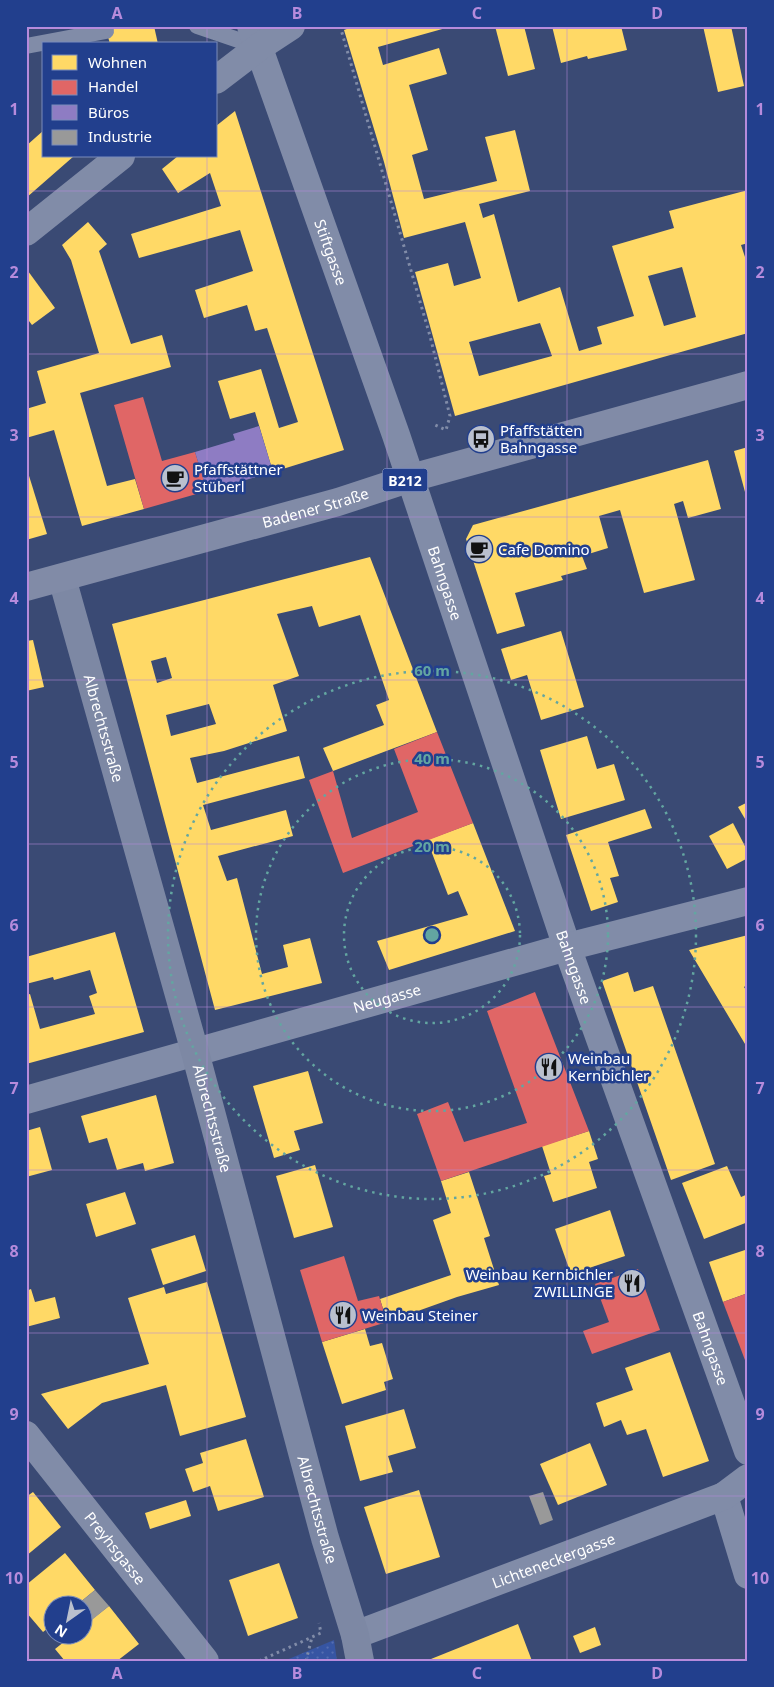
<svg xmlns="http://www.w3.org/2000/svg" width="774" height="1687" font-family="'Noto Sans',sans-serif">
  <style>
    .grass { fill: url(#grass-dots) }
    .homes { fill: #ffd966; fill-rule: evenodd }
    .shops { fill: #e06666 }
    .offices { fill: #8e7cc3 }
    .industry { fill: #999 }
    .lines { fill: none; stroke-linecap: round; stroke-linejoin: round }
    .path { stroke: #818ca8; stroke-width: 3; stroke-dasharray: 2.5 4; stroke-linecap: butt }
    .lane { stroke: #818ca8; stroke-width: 16 }
    .street { stroke: #818ca8; stroke-width: 28 }
    .secondary { stroke: #7d88a4; stroke-width: 28 }
    .primary { stroke: #818ba7; stroke-width: 28 }
    .grid { fill: none; stroke: #b68bdc; stroke-width: 1; stroke-opacity: 0.55 }
    .ring { fill: none; stroke: #63a6a1; stroke-width: 2.5; stroke-dasharray: 2.5 5 }
    .labels { text-anchor: middle; dominant-baseline: central; stroke-width: 5; stroke-linejoin: round; paint-order: stroke }
    .shield { fill: #223f8d; stroke: #bdc5dd; stroke-width: 1 }
    .shield-label { font-size: 14px; font-weight: bold; fill: #fff }
    .street-label { font-size: 15px; fill: #fff; stroke: #223f8d }
    .poi-label { font-size: 15px; fill: #fff; stroke: #223f8d; text-anchor: start }
    .centre { fill: #63a6a1; stroke: #223f8d; stroke-width: 2.5 }
    .ring-label { font-size: 15px; text-anchor: middle; font-weight: bold; fill: #63a6a1; stroke: #223f8d; stroke-width: 5; stroke-linejoin: round; paint-order: stroke }
    .neatline { fill: none; stroke: #b68bdc; stroke-width: 2 }
    .grid-label { font-size: 16px; text-anchor: middle; font-weight: bold; fill: #b68bdc }
  </style>
  <defs>
    <pattern id="grass-dots" width="8" height="8" patternUnits="userSpaceOnUse" patternTransform="scale(1.25)"><rect width="8" height="8" fill="#3655a3"/><path d="M2 2h.1M6 6h.1" fill="none" stroke="#546eb1" stroke-width="1.8" stroke-linecap="round"/></pattern>
  </defs>
  <rect width="100%" height="100%" fill="#3a4a74"/>
  <polygon class="grass" points="334,1640 337,1661 284,1661"/>
  <g class="homes">
    <polygon points="105,26 154,26 158,44 110,44"/>
    <path d="M355 26H453L378 47 383 65 439 48 447 74 409 85 428 150 412 155 424 199 497 181 485 137 515 130 530 191 479 204 483 218 494 214 518 302 560 287 579 351 602 344 597 327 634 316 612 246 674 228 669 211 748 190V243L741 245 748 266V333L455 416 415 272 448 263 454 286 481 278 465 222 404 238 384 162 344 30ZM682 267 696 317 664 326 648 276ZM540 323 552 356 479 376 469 342Z"/>
    <polygon points="495,26 524,26 535,69 508,76"/>
    <polygon points="552,26 621,26 627,50 588,59 587,56 561,63"/>
    <polygon points="703,26 731,26 744,86 718,92"/>
    <polygon points="235,111 344,450 273,472 255,412 230,419 218,381 261,369 279,428 298,422 267,328 255,331 247,305 204,318 195,290 253,271 240,230 139,258 131,234 221,206 210,173 178,193 162,169 178,156 216,156 216,126"/>
    <polygon points="44,130 44,156 74,156 26,198 26,146"/>
    <polygon points="88,222 107,244 99,251 131,344 162,335 171,367 80,393 107,486 135,479 144,509 82,526 54,430 26,438 26,409 46,403 37,371 99,353 71,260 62,245"/>
    <polygon points="28,271 55,308 32,325 26,317"/>
    <polygon points="748,447 748,491 745,492 734,451"/>
    <polygon points="708,460 721,509 688,518 683,501 674,504 695,580 644,593 620,510 599,516 608,548 582,556 587,569 561,576 563,580 515,593 525,626 497,634 466,539 473,525"/>
    <polygon points="26,466 47,534 26,540"/>
    <path d="M370 557 437 732 333 771 323 748 384 725 376 705 389 700 360 615 319 627 312 606 277 614 299 676 273 685 287 731 224 751 190 758 197 783 299 756 305 778 203 805 211 830 286 810 293 836 218 856 227 881 237 878 262 974 288 967 283 945 310 938 322 983 215 1010 112 624ZM166 657 172 678 157 683 151 661ZM209 704 216 724 171 736 166 715Z"/>
    <polygon points="561,631 584,707 541,720 527,675 511,680 501,649"/>
    <polygon points="33,640 44,687 26,691 26,641"/>
    <polygon points="587,736 597,769 614,764 625,800 561,819 540,750"/>
    <polygon points="748,802 748,824 738,807"/>
    <polygon points="645,809 652,828 608,842 619,876 610,878 618,902 591,911 566,835"/>
    <polygon points="473,823 515,931 389,970 377,941 468,915 458,891 448,895 427,840"/>
    <polygon points="733,823 748,852 748,858 727,869 709,836"/>
    <polygon points="115,932 144,1032 26,1064 26,995 30,994 40,1029 95,1014 89,996 97,993 90,970 54,980 53,977 26,984 26,957"/>
    <polygon points="748,935 748,984 744,987 748,993 748,1049 689,950"/>
    <polygon points="628,972 634,992 653,986 715,1164 671,1180 602,981"/>
    <polygon points="308,1071 323,1123 294,1131 300,1150 274,1158 253,1086"/>
    <polygon points="156,1095 174,1163 145,1171 143,1163 117,1170 107,1138 89,1143 81,1116"/>
    <polygon points="40,1127 52,1170 26,1177 26,1131"/>
    <polygon points="589,1131 598,1159 589,1162 597,1188 553,1202 544,1176 551,1174 542,1146"/>
    <polygon points="315,1165 333,1227 294,1238 276,1176"/>
    <polygon points="727,1166 741,1197 748,1194 748,1222 704,1239 682,1183"/>
    <polygon points="469,1172 490,1236 484,1238 499,1285 457,1297 387,1322 380,1299 451,1275 433,1220 451,1213 441,1181"/>
    <polygon points="125,1192 136,1224 96,1237 86,1204"/>
    <polygon points="610,1210 625,1256 571,1274 555,1229"/>
    <polygon points="195,1235 206,1271 163,1285 151,1249"/>
    <polygon points="748,1249 748,1293 723,1302 709,1262"/>
    <polygon points="207,1282 246,1417 180,1436 166,1385 102,1403 68,1429 41,1394 149,1364 128,1298 164,1287 166,1294"/>
    <polygon points="31,1289 35,1302 55,1297 60,1318 26,1327 26,1291"/>
    <polygon points="365,1329 370,1346 382,1343 393,1379 384,1382 386,1390 342,1404 322,1342"/>
    <polygon points="670,1352 709,1461 663,1477 646,1429 627,1435 621,1420 604,1427 596,1403 633,1390 625,1368"/>
    <polygon points="404,1409 416,1448 388,1456 393,1472 360,1481 345,1426"/>
    <polygon points="246,1439 264,1497 218,1511 210,1486 193,1492 185,1469 203,1463 200,1453"/>
    <polygon points="590,1443 607,1485 558,1505 540,1464"/>
    <polygon points="419,1490 440,1557 386,1574 364,1507"/>
    <polygon points="33,1492 61,1527 26,1556 26,1497"/>
    <polygon points="186,1500 191,1516 150,1529 145,1513"/>
    <polygon points="65,1553 95,1590 78,1604 52,1604 52,1625 43,1632 26,1612 26,1585"/>
    <polygon points="279,1563 298,1618 248,1636 229,1580"/>
    <polygon points="109,1606 139,1644 117,1661 65,1661 55,1649 74,1634 82,1634 82,1627"/>
    <polygon points="518,1624 532,1661 426,1661"/>
    <polygon points="595,1627 601,1645 580,1653 573,1636"/>
  </g>
  <g class="shops">
    <polygon points="143,397 162,461 195,452 207,491 144,509 114,405"/>
    <polygon points="437,732 473,823 343,873 309,780 333,771 352,838 418,812 394,749"/>
    <polygon points="535,992 589,1131 441,1181 417,1114 448,1102 464,1142 527,1123 487,1011"/>
    <polygon points="344,1256 358,1301 379,1296 387,1322 322,1342 300,1270"/>
    <polygon points="638,1269 660,1330 592,1354 583,1331 609,1322 595,1284"/>
    <polygon points="748,1293 748,1368 723,1302"/>
  </g>
  <polygon class="offices" points="259,426 273,472 207,491 195,452 235,440 233,434"/>
  <g class="industry">
    <polygon points="543,1492 553,1520 540,1525 529,1496"/>
    <polygon points="95,1590 109,1606 87,1624 82,1619 82,1604 78,1604"/>
  </g>
  <g class="lines">
    <g class="path">
      <polyline points="340,26 430,336 450,416 446,430 433,424"/>
      <polyline points="259,1661 321,1633 319,1623"/>
      <polyline points="306,1661 312,1637"/>
    </g>
    <g class="lane">
      <polyline points="197,26 259,47"/>
      <polyline points="26,46 106,31"/>
    </g>
    <g class="street">
      <path id="s1" d="M251 26 396 435 567 947 748 1451"/>
      <polyline points="216,80 259,47 291,26"/>
      <polyline points="26,232 121,156"/>
      <path id="s2" d="M26 1100 567 947 748 901"/>
      <path id="s3" d="M26 1435 205 1661"/>
      <polyline points="724,1496 748,1575"/>
      <path id="s4" d="M355 1635 724 1496 748 1478"/>
    </g>
    <path class="secondary" id="s5" d="M62 578 195 1052 325 1538 355 1635 360 1661"/>
    <path class="primary" id="s6" d="M26 587 338 502 411 478 748 385"/>
  </g>
  <path class="grid" d="M207 26V44M387 26V1661M567 26V1661M207 156V1661M26 191H748M26 354H748M26 517H748M26 680H748M26 844H748M26 1007H748M26 1170H748M26 1333H748M26 1496H748"/>
  <g class="ring">
    <circle cx="432" cy="935" r="88"/>
    <circle cx="432" cy="935" r="176"/>
    <circle cx="432" cy="935" r="264"/>
  </g>
  <defs>
    <g id="bus-disc" transform="scale(1.4375)"><circle r="9.5" fill="#bac0ce" stroke="#223f8d"/><path d="M-5-6H5V4H4V6H2V4H-2V6H-4V4H-5ZM-3.5-4V0h7V-4ZM-3.5 1.2v1.5H-2V1.2ZM2 1.2v1.5H3.5V1.2Z" fill="#111"/></g>
    <g id="cafe-disc" transform="scale(1.4375)"><circle r="9.5" fill="#bac0ce" stroke="#223f8d"/><path d="M-5.5-4.5H6V0H3Q3 3.5 0 3.5H-2.5Q-5.5 3.5-5.5 0ZM3-3.2v2h1.7v-2ZM-6 4.5H4V6H-6Z" fill="#111"/></g>
    <g id="restaurant-disc" transform="scale(1.4375)"><circle r="9.5" fill="#bac0ce" stroke="#223f8d"/><path d="M-5-6h1v4h1v-4h1v4h1v-4h1v5L-1.5 .5V6h-2V.5L-5-1ZM5-6V6H3V1.5H1.5Q1.5-4 5-6Z" fill="#111"/></g>
  </defs>
  <g fill-rule="evenodd">
    <use href="#bus-disc" x="481" y="439"/>
    <use href="#cafe-disc" x="175" y="478"/>
    <use href="#cafe-disc" x="479" y="549"/>
    <use href="#restaurant-disc" x="549" y="1067"/>
    <use href="#restaurant-disc" x="632" y="1283"/>
    <use href="#restaurant-disc" x="343" y="1315"/>
  </g>
  <g class="labels">
    <rect class="shield" x="382.5" y="468.5" width="45" height="23" rx="4"/>
    <g class="shield-label">
      <text x="405" y="480">B212</text>
    </g>
    <g class="street-label">
      <text stroke="none"><textPath href="#s1" startOffset="240">Stiftgasse</textPath></text>
      <text stroke="none"><textPath href="#s6" startOffset="300">Badener Straße</textPath></text>
      <text stroke="none"><textPath href="#s1" startOffset="590">Bahngasse</textPath></text>
      <text stroke="none"><textPath href="#s5" startOffset="156">Albrechtsstraße</textPath></text>
      <text stroke="none"><textPath href="#s1" startOffset="995">Bahngasse</textPath></text>
      <text stroke="none"><textPath href="#s2" startOffset="375">Neugasse</textPath></text>
      <text stroke="none"><textPath href="#s5" startOffset="561">Albrechtsstraße</textPath></text>
      <text stroke="none"><textPath href="#s1" startOffset="1400">Bahngasse</textPath></text>
      <text stroke="none"><textPath href="#s5" startOffset="966">Albrechtsstraße</textPath></text>
      <text stroke="none"><textPath href="#s3" startOffset="144">Preyhsgasse</textPath></text>
      <text stroke="none"><textPath href="#s4" startOffset="212">Lichteneckergasse</textPath></text>
    </g>
    <g class="poi-label">
      <text x="500" y="430">Pfaffstätten<tspan x="500" dy="17">Bahngasse</tspan></text>
      <text x="194" y="469">Pfaffstättner<tspan x="194" dy="17">Stüberl</tspan></text>
      <text x="498" y="549">Cafe Domino</text>
      <text x="568" y="1058">Weinbau<tspan x="568" dy="17">Kernbichler</tspan></text>
      <text x="613" y="1274" text-anchor="end">Weinbau Kernbichler<tspan x="613" dy="17">ZWILLINGE</tspan></text>
      <text x="362" y="1315">Weinbau Steiner</text>
    </g>
  </g>
  <circle cx="432" cy="935" r="8" class="centre"/>
  <g class="ring-label">
    <text x="432" y="676">60 m</text>
    <text x="432" y="764">40 m</text>
    <text x="432" y="852">20 m</text>
  </g>
  <rect width="774" height="1687" fill="none" stroke="#223f8d" stroke-width="55"/>
  <rect x="42" y="42" width="175" height="115" fill="#223f8d" stroke="#7a8cbb"/>
  <rect x="52" y="55" width="25" height="15" fill="#ffd966" stroke="#7a8cbb"/>
  <text x="88" y="68" font-size="15" fill="#ffffff">Wohnen</text>
  <rect x="52" y="80" width="25" height="15" fill="#e06666" stroke="#7a8cbb"/>
  <text x="88" y="92" font-size="15" fill="#ffffff">Handel</text>
  <rect x="52" y="105" width="25" height="15" fill="#8e7cc3" stroke="#7a8cbb"/>
  <text x="88" y="118" font-size="15" fill="#ffffff">Büros</text>
  <rect x="52" y="130" width="25" height="15" fill="#999999" stroke="#7a8cbb"/>
  <text x="88" y="142" font-size="15" fill="#ffffff">Industrie</text>
  <g transform="translate(68 1620) rotate(213)"><circle r="24" fill="#223f8d" stroke="#7a8cbb"/>
  <path d="M0-4L9 19L0 12L-9 19Z" fill="#bac0ce"/>
  <text y="-8" font-size="14" font-weight="bold" text-anchor="middle" fill="#ffffff">N</text>
  </g>
  <rect x="28" y="28" width="718" height="1632" class="neatline"/>
  <g class="grid-label">
    <text x="117" y="19">A</text>
    <text x="297" y="19">B</text>
    <text x="477" y="19">C</text>
    <text x="657" y="19">D</text>
    <text x="14" y="115">1</text>
    <text x="760" y="115">1</text>
    <text x="14" y="278">2</text>
    <text x="760" y="278">2</text>
    <text x="14" y="441">3</text>
    <text x="760" y="441">3</text>
    <text x="14" y="604">4</text>
    <text x="760" y="604">4</text>
    <text x="14" y="768">5</text>
    <text x="760" y="768">5</text>
    <text x="14" y="931">6</text>
    <text x="760" y="931">6</text>
    <text x="14" y="1094">7</text>
    <text x="760" y="1094">7</text>
    <text x="14" y="1257">8</text>
    <text x="760" y="1257">8</text>
    <text x="14" y="1420">9</text>
    <text x="760" y="1420">9</text>
    <text x="14" y="1584">10</text>
    <text x="760" y="1584">10</text>
    <text x="117" y="1679">A</text>
    <text x="297" y="1679">B</text>
    <text x="477" y="1679">C</text>
    <text x="657" y="1679">D</text>
  </g>
</svg>
